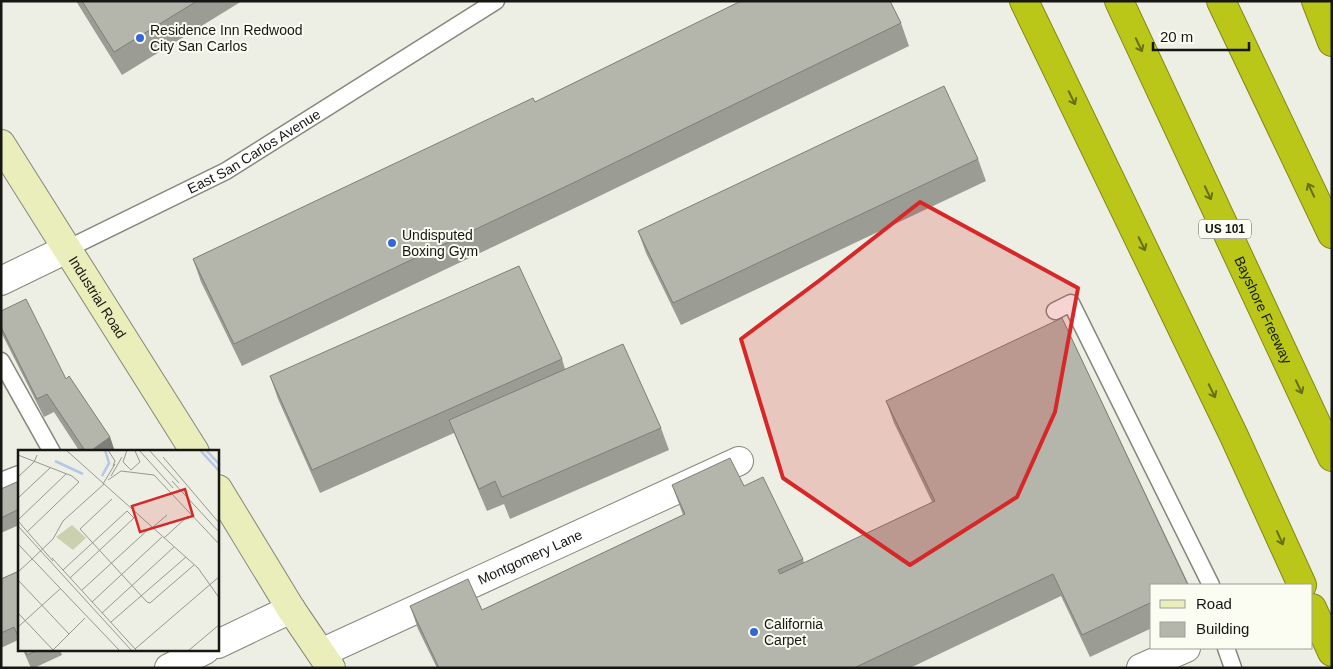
<svg xmlns="http://www.w3.org/2000/svg" width="1333" height="669" font-family="Arial,sans-serif">
  <style>
    .lines { fill: none; stroke-linecap: round; stroke-linejoin: round }
    .lane-casing { stroke: #85877d; stroke-width: 19 }
    .street-casing { stroke: #85877d; stroke-width: 30 }
    .secondary-casing { stroke: #85877d; stroke-width: 30 }
    .highway-casing { stroke: #818917; stroke-width: 30 }
    .lane { stroke: #fff; stroke-width: 16 }
    .street { stroke: #fff; stroke-width: 28 }
    .secondary { stroke: #eaeeba; stroke-width: 28 }
    .highway { stroke: #bac719; stroke-width: 28 }
    .wall { fill: #9b9d94 }
    .shaded-wall { fill: #7e7f78 }
    .building { fill: #b4b6ac; stroke: #7e7f78 }
    .oneway { stroke: #686f16 }
    .marked { fill: #d62828; fill-opacity: 0.2; stroke: #d62828; stroke-width: 4; stroke-linejoin: round }
    .poi-dot { fill: #3467d6; stroke: #fbfdf2; stroke-width: 2 }
    .labels { text-anchor: middle; dominant-baseline: central; stroke-width: 4; stroke-linejoin: round; paint-order: stroke }
    .shield { fill: #fbfdf2; stroke: #5b5c56; stroke-width: 1 }
    .shield-label { font-size: 12px; font-weight: bold; fill: #161713 }
    .poi-label { font-size: 14px; fill: #161713; stroke: #fbfdf2; text-anchor: start }
    .street-label { font-size: 14px; fill: #161713; stroke: #fbfdf2 }
    .inset-river { fill: none; stroke: #b5c7e7; stroke-width: 2.5 }
    .inset-road { fill: none; stroke: #979990; stroke-width: 1 }
    .view { fill: #d62828; fill-opacity: 0.15; stroke: #d62828; stroke-width: 2.5 }
    .inset-edge { fill: none; stroke: #161713; stroke-width: 2.5 }
  </style>
  <rect width="100%" height="100%" fill="#edefe4"/>
  <g class="lines">
    <g class="lane-casing">
      <g id="lane">
        <path id="s1" d="M67 249 226 171 496 1"/>
        <polyline points="1055,311 1071,303 1211,585"/>
        <polyline points="1,361 52,452"/>
        <polyline points="1,481 19,474"/>
        <polyline points="1226,648 1233,668"/>
      </g>
    </g>
    <g class="street-casing">
      <g id="street">
        <polyline points="1,281 67,249"/>
        <polyline points="218,644 291,609"/>
        <path id="s2" d="M321 653 739 461"/>
        <polyline points="169,668 205,650"/>
        <polyline points="1141,668 1186,648"/>
      </g>
    </g>
    <g class="secondary-casing">
      <g id="secondary">
        <path id="s3" d="M1 144 195 452"/>
        <polyline points="218,489 291,609 331,668"/>
      </g>
    </g>
    <g class="highway-casing">
      <g id="highway">
        <polyline points="1024,1 1234,436 1302,585"/>
        <path id="s4" d="M1119 1 1332 457"/>
        <polyline points="1221,1 1332,234"/>
        <polyline points="1316,1 1332,42"/>
        <polyline points="1312,608 1332,652"/>
      </g>
    </g>
    <use href="#lane" class="lane"/>
    <use href="#street" class="street"/>
    <use href="#secondary" class="secondary"/>
    <use href="#highway" class="highway"/>
  </g>
  <g class="wall">
    <polygon points="76,1 242,1 122,75"/>
    <polygon points="738,1 890,1 901,23 909,46 581,205 242,366 201,282 193,259 535,102 738,3"/>
    <polygon points="978,159 986,181 681,325 646,253 638,231"/>
    <polygon points="1062,318 1189,585 1152,585 1152,628 1090,657 1061,596 910,668 437,668 418,629 410,606 482,610 683,515 672,485 744,486 803,559 804,563 932,502 894,423 886,401"/>
    <polygon points="1,327 66,379 110,437 115,452 80,452 54,412 44,417 1,332"/>
    <polygon points="562,359 565,369 661,428 669,450 510,519 504,504 487,511 454,433 320,493 278,399 270,376"/>
    <polygon points="19,481 19,525 1,533 1,489"/>
    <polygon points="19,571 19,641 18,640 1,648 1,579"/>
    <polygon points="23,650 60,650 62,655 34,668 31,668"/>
  </g>
  <polygon class="shaded-wall" points="110,437 115,452 89,452"/>
  <g class="building">
    <polygon points="82,1 197,1 114,52"/>
    <polygon points="741,1 890,1 901,23 573,183 234,344 193,259 533,98 535,102"/>
    <polygon points="944,86 978,159 673,303 638,231"/>
    <polygon points="519,266 562,359 312,470 270,376"/>
    <polygon points="26,299 66,379 69,376 110,437 89,452 86,452 47,394 37,399 1,327 1,311"/>
    <polygon points="1062,318 1188,585 1152,585 1152,602 1082,635 1053,574 854,668 439,668 410,606 468,579 482,610 685,514 672,485 730,458 744,486 763,477 803,559 778,570 780,574 935,501 886,401"/>
    <polygon points="623,344 661,428 502,497 495,481 479,489 449,420"/>
    <polygon points="19,481 19,509 1,518 1,489"/>
    <polygon points="19,571 19,638 14,627 1,633 1,579"/>
    <polygon points="25,650 38,650 27,655"/>
  </g>
  <defs><path id="oneway-shaft" d="M-6 0H5M1.5-3L5.5 0L1.5 3" fill="none" stroke-width="1.6" stroke-linecap="round" stroke-linejoin="round" transform="scale(1.25)"/></defs>
  <g class="oneway">
    <use href="#oneway-shaft" transform="translate(1139 45) rotate(65)"/>
    <use href="#oneway-shaft" transform="translate(1072 98) rotate(64)"/>
    <use href="#oneway-shaft" transform="translate(1311 190) rotate(-115)"/>
    <use href="#oneway-shaft" transform="translate(1208 193) rotate(65)"/>
    <use href="#oneway-shaft" transform="translate(1142 244) rotate(64)"/>
    <use href="#oneway-shaft" transform="translate(1299 387) rotate(65)"/>
    <use href="#oneway-shaft" transform="translate(1212 391) rotate(64)"/>
    <use href="#oneway-shaft" transform="translate(1280 538) rotate(66)"/>
  </g>
  <path class="marked" d="M920 202 1078 288 1055 412 1017 497 910 565 783 478 741 339 820 280Z"/>
  <g class="poi-dot">
    <circle cx="140" cy="38" r="5"/>
    <circle cx="392" cy="243" r="5"/>
    <circle cx="754" cy="632" r="5"/>
  </g>
  <g class="labels">
    <rect class="shield" x="1199" y="219.5" width="52" height="19" rx="4"/>
    <g class="shield-label">
      <text x="1225" y="229">US 101</text>
    </g>
    <g class="poi-label">
      <text x="150" y="30">Residence Inn Redwood<tspan x="150" dy="16">City San Carlos</tspan></text>
      <text x="402" y="235">Undisputed<tspan x="402" dy="16">Boxing Gym</tspan></text>
      <text x="764" y="624">California<tspan x="764" dy="16">Carpet</tspan></text>
    </g>
    <g class="street-label">
      <text stroke="none"><textPath href="#s1" startOffset="211">East San Carlos Avenue</textPath></text>
      <text stroke="none"><textPath href="#s3" startOffset="181">Industrial Road</textPath></text>
      <text stroke="none"><textPath href="#s4" startOffset="341">Bayshore Freeway</textPath></text>
      <text stroke="none"><textPath href="#s2" startOffset="230">Montgomery Lane</textPath></text>
    </g>
  </g>
  <g transform="translate(18 450)">
    <rect width="201" height="201" fill="#edefe4"/>
    <path d="M54 75 68 88 55 100 38 87Z" fill="#cbd0ae"/>
    <path class="inset-river" d="M182 0 202 22M188 0 202 15M37 11 65 24M84 26 91 13 87 0"/>
    <path class="inset-road" d="M48 0 180 118 202 149M90 0 97 11 95 16M109 0 105 12 113 20 122 12 117 1M121 0 155 38M131 0 161 33M0 5 54 26 61 32 9 82M145 7 202 74M93 26 104 7M0 27 16 12 19 5M90 30 103 21 136 25 202 95M154 31 202 83M85 34 97 14M0 48 32 18M94 49 62 79 129 152 132 153 176 115M0 70 48 24M0 71 35 111M0 76 114 201M135 77 149 65M146 88 170 66M0 94 102 201M34 108 119 201M12 111 35 89 45 71 86 34M45 120 109 61 116 68M0 122 12 111M52 128 117 67M0 130 51 184M64 140 133 77M74 152 144 87M0 163 36 201M84 163 156 97M93 172 168 107M0 177 42 139M117 199 202 126M34 201 67 168M170 201 202 174"/>
    <path class="view" d="M167 39 175 66 122 82 114 56Z"/>
    <rect width="201" height="201" class="inset-edge"/>
  </g>
  <rect width="1333" height="669" fill="none" stroke="#161713" stroke-width="5"/>
  <rect x="1150" y="584" width="162" height="65" fill="#fbfdf2" stroke="#9fa199"/>
  <rect x="1160" y="600" width="25" height="8" fill="#eaeeba" stroke="#9fa199"/>
  <text x="1196" y="609" font-size="15" fill="#161713">Road</text>
  <rect x="1160" y="622" width="25" height="15" fill="#b4b6ac" stroke="#9fa199"/>
  <text x="1196" y="634" font-size="15" fill="#161713">Building</text>
  <path d="M1153 42v8h96v-8" fill="none" stroke="#161713" stroke-width="2.5"/>
  <text x="1160" y="42" font-size="15" fill="#161713" stroke="#fbfdf2" stroke-width="4" paint-order="stroke">20 m</text>
</svg>
